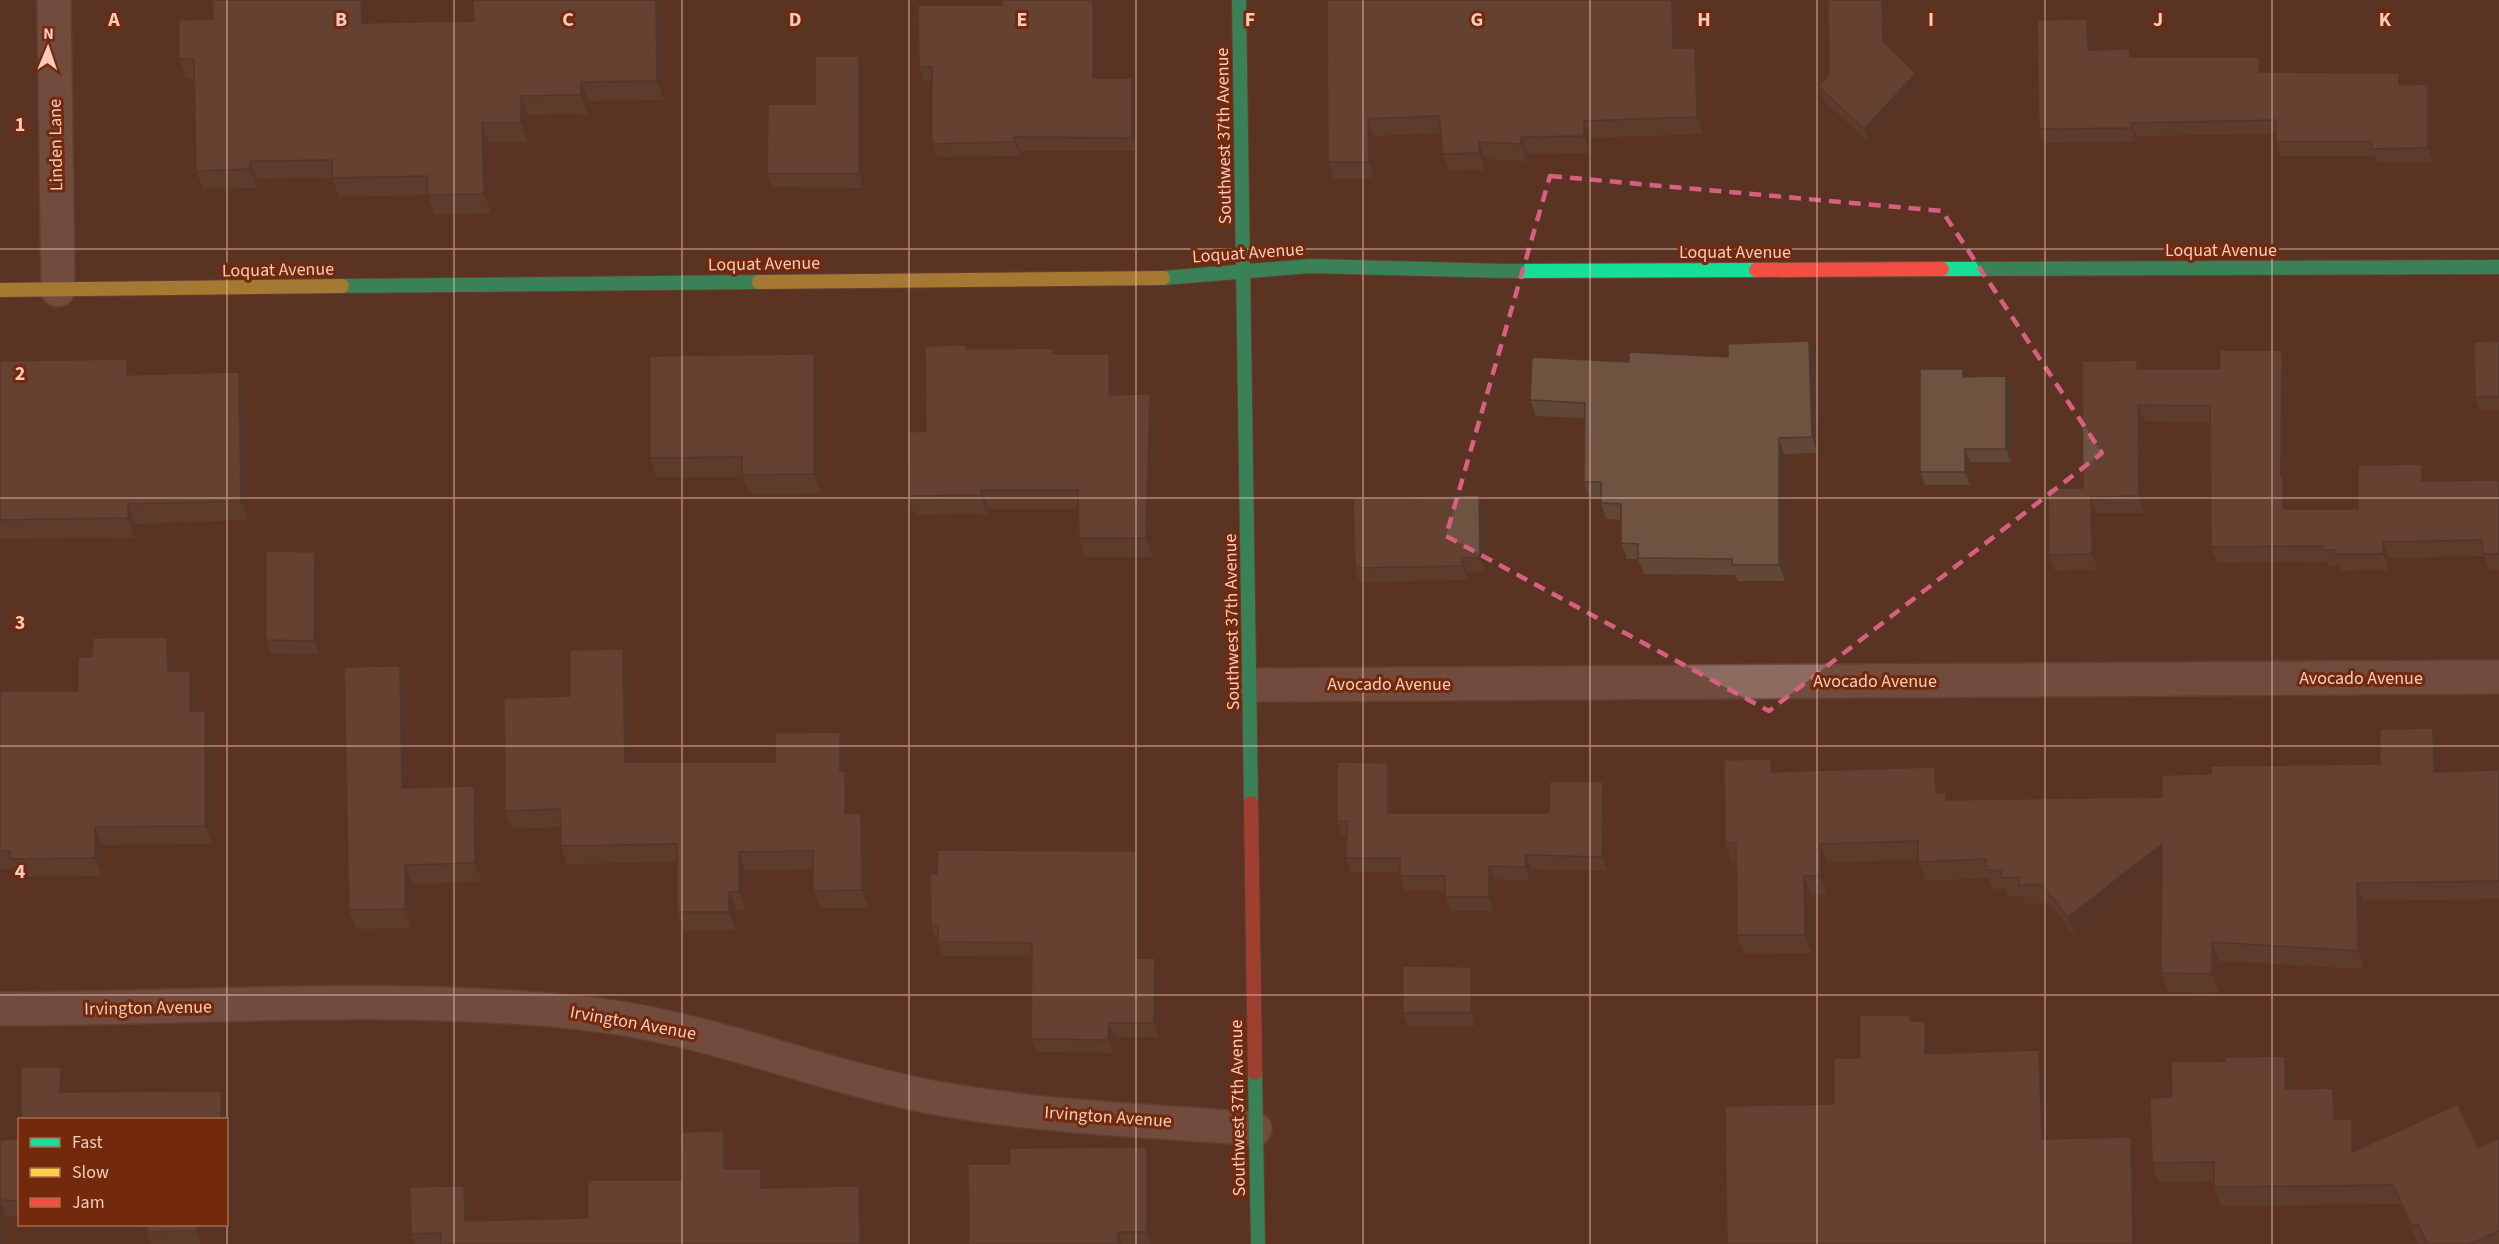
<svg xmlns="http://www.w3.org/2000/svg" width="2499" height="1244" font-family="'Source Sans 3',sans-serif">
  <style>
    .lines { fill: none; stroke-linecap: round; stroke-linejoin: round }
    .street-casing { stroke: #6d4d41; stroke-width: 36 }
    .fast-casing { stroke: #6d4d41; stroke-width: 16 }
    .slow-casing { stroke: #6d4d41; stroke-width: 16 }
    .jam-casing { stroke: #6d4d41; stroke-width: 16 }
    .street { stroke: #8d6c5f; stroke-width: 33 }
    .fast { stroke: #16e098; stroke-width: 14 }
    .slow { stroke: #ffcf43; stroke-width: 14 }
    .jam { stroke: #f24e42; stroke-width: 14 }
    .wall { fill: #604737 }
    .shaded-wall { fill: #4e392d }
    .building { fill: #705240; stroke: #4e392d; stroke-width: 1.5 }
    .marked { fill: none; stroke: #d76082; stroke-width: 4.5; stroke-dasharray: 12 8; stroke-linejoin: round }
    .grid { fill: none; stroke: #f7cbbc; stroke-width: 1.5; stroke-opacity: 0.55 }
    .labels { text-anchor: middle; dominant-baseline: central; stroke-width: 6; stroke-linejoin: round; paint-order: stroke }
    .street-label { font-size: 18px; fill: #f7cbbc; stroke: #72290c }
    .grid-label { font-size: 20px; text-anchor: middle; font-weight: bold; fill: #f7cbbc; stroke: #72290c; stroke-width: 6; stroke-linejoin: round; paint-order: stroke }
  </style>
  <rect width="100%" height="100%" fill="#5b3323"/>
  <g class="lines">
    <g class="street-casing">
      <g id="street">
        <polyline points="54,0 58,290"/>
        <polyline points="1251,685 2499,677"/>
        <path d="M0 1009C199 1009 400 991 598 1015 711 1029 815 1074 926 1096 1034 1117 1145 1120 1255 1129"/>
      </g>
    </g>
    <g class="fast-casing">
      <g id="fast">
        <polyline points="1239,0 1251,803"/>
        <polyline points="1942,269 2499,267"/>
        <polyline points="1163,278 1310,266 1505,271 1756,270"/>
        <polyline points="342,286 759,282"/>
        <polyline points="1255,1073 1258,1244"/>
      </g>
    </g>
    <g class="slow-casing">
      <g id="slow">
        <polyline points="759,282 1163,278"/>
        <polyline points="0,290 342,286"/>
      </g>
    </g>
    <g class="jam-casing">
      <g id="jam">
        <polyline points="1756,270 1942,269"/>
        <polyline points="1251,803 1255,1073"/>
      </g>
    </g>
    <use href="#street" class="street"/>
    <use href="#fast" class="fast"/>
    <use href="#slow" class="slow"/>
    <use href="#jam" class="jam"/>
  </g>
  <g class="wall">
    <polygon points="212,0 368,0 368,23 474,21 473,0 660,0 663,8 664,100 588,101 588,114 528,115 528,142 489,142 491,213 434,214 428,195 339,197 332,178 257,179 257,188 203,189 196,171 194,78 186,78 179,59 213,19"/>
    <polygon points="1098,0 1098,78 1132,78 1137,91 1137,151 1020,151 1020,156 937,157 932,144 932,80 924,81 919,67 1002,5"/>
    <polygon points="1327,0 1678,13 1679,48 1701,65 1703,134 1590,138 1590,153 1527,154 1527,161 1485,159 1485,170 1449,171 1443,154 1441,133 1374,136 1375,179 1334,179 1328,162"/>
    <polygon points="1828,0 1887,0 1887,47 1916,73 1921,86 1869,143 1823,99 1818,86 1829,74"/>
    <polygon points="2087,19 2092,33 2093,50 2133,57 2259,57 2264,72 2399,73 2403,85 2428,84 2433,98 2433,162 2377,162 2375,156 2281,156 2276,142 2276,134 2136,136 2136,141 2044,143 2039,129"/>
    <polygon points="864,69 863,188 772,187 767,174 815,104"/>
    <polygon points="1809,341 1815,357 1817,453 1784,454 1785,581 1738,581 1735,575 1644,574 1638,559 1627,559 1621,543 1621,520 1606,519 1601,503 1601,498 1589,498 1584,482 1584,418 1536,416 1530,400 1629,362 1728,357"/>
    <polygon points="2499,341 2499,410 2480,410 2475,397"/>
    <polygon points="966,345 967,349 1053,348 1055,354 1109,354 1116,374 1116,394 1150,394 1157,414 1153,557 1086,557 1079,538 1079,509 988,509 988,514 915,515 908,496 926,431"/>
    <polygon points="2282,350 2288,367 2287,486 2289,493 2289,509 2358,509 2422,464 2428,481 2499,480 2499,570 2489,570 2484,556 2389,558 2389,570 2341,571 2339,566 2328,566 2326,562 2217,563 2211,547 2210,422 2144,421 2145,513 2097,513 2098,570 2055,571 2049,555 2083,488 2137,360 2140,369 2220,369"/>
    <polygon points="0,361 133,374 246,391 248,520 135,524 135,538 0,539"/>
    <polygon points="821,374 821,493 750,494 743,477 657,477 650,458"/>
    <polygon points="1966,377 2011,390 2011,462 1970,462 1970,485 1925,485 1920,472"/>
    <polygon points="1479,495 1484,508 1485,571 1467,572 1467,580 1360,582 1355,568"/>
    <polygon points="320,565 319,654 271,653 266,640"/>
    <polygon points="167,637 174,655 174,671 197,689 197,711 212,729 212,844 102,845 102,876 17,877 14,869 0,869 0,674 6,691 78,691 92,657"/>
    <polygon points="400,666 407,686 409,787 474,786 481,805 482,882 412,884 412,928 356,929 349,910"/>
    <polygon points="629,667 631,762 775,762 846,750 847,777 851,789 851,813 867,831 869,908 820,908 813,891 813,869 745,870 746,910 736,909 736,930 684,930 677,912 677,862 567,864 561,846 560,827 512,829 505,811 570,696"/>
    <polygon points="2440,746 2440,771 2499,770 2499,899 2363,901 2364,969 2219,961 2219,993 2168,992 2161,973 2162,868 2075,936 2049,903 2026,904 2023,896 2008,896 2005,889 1993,889 1989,878 1925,881 1918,860 1827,862 1827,895 1811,895 1812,953 1744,954 1737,935 1736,862 1732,862 1725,843 1771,759 1775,772 1935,767 1942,786 1942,792 1948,800 2162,797 2211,774 2380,764"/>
    <polygon points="1393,777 1393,813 1549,813 1603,782 1607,796 1607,871 1531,869 1530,881 1494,879 1494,911 1450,911 1445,897 1445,890 1405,890 1400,876 1400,872 1351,872 1346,858 1347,835 1342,835 1337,821"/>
    <polygon points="1142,865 1142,958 1160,971 1159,1037 1114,1037 1113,1053 1036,1052 1031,1039 1031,957 943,956 938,942 938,939 936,939 931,926"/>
    <polygon points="1471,967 1476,980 1475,1026 1408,1026 1403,1013"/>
    <polygon points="2292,1075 2292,1089 2333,1088 2340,1107 2340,1119 2359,1138 2359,1149 2478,1148 2499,1138 2499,1244 2425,1244 2425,1243 2418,1244 2400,1204 2221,1206 2214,1187 2214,1181 2158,1182 2152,1163 2172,1097"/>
    <polygon points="20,1139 20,1216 6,1216 6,1244 0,1244 0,1140"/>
    <polygon points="1147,1147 1154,1166 1154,1244 969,1244 1010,1164"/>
    <polygon points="730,1148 730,1169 761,1169 767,1188 865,1203 866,1244 415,1244 411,1234 464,1186 470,1203 471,1221 588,1218 682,1180"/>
    <polygon points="137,1224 201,1224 202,1244 151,1244 147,1232 147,1227 138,1227"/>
  </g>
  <g class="shaded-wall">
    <polygon points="361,0 368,0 369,41 362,23"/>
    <polygon points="656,0 660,0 663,8 664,100 657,81"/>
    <polygon points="1093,0 1098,0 1098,91 1093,78"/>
    <polygon points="1672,0 1673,0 1678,13 1679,65 1673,48"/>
    <polygon points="1882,0 1887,0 1888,56 1883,42"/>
    <polygon points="2087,19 2092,33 2093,63 2088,50"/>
    <polygon points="1695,48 1701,65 1703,134 1697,117"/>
    <polygon points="859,56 864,69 863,188 859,174"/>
    <polygon points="2259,57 2264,70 2264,86 2259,72"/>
    <polygon points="1916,73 1921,86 1869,143 1864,129"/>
    <polygon points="2399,73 2404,87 2399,85"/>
    <polygon points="1132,78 1137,91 1137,151 1132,138"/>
    <polygon points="581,82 588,101 588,114 581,95"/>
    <polygon points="2428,84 2433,98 2433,162 2428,148"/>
    <polygon points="521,96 528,115 528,142 521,123"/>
    <polygon points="1368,119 1374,136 1375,179 1369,162"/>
    <polygon points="1584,121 1590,138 1590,153 1584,136"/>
    <polygon points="482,123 489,142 491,213 484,194"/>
    <polygon points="2131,123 2136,136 2136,141 2131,128"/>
    <polygon points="1015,137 1020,151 1020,156 1015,142"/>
    <polygon points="1521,137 1527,154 1527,161 1521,144"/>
    <polygon points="1479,142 1485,159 1485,170 1479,153"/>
    <polygon points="250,161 257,179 257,188 250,169"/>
    <polygon points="1809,341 1815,357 1817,453 1812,437"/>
    <polygon points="2282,350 2288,367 2287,486 2289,493 2289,526 2283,509 2281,476"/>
    <polygon points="814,354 821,374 821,493 814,474"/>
    <polygon points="1109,354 1116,374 1116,414 1109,395"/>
    <polygon points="127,359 134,378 127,375"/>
    <polygon points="239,372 246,391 248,520 241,501"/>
    <polygon points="2006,376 2011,390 2011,462 2006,449"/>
    <polygon points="1150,394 1157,414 1153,557 1146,538"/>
    <polygon points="2138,405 2144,421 2145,513 2139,496"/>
    <polygon points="1779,438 1784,454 1785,581 1779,565"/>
    <polygon points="1965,449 1970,462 1970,485 1965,472"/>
    <polygon points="2422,464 2428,480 2428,498 2422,481"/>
    <polygon points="981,490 988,509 988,514 981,495"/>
    <polygon points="1479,495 1484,508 1485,571 1480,558"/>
    <polygon points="2091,497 2097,513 2098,570 2092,554"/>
    <polygon points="128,504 135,524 135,538 128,518"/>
    <polygon points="2383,542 2389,558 2389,570 2383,554"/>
    <polygon points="315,552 320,565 319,654 314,641"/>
    <polygon points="1462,558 1467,572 1467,580 1462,566"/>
    <polygon points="167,637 174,655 174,689 168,671"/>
    <polygon points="623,649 629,667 631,779 625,762"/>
    <polygon points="400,666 407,686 409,807 402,788"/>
    <polygon points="190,671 197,689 197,729 190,711"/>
    <polygon points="0,674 7,692 0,691"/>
    <polygon points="205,711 212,729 212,844 205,826"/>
    <polygon points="2433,728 2440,746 2441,790 2434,772"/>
    <polygon points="840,732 846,750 847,777 851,789 852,832 845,814 840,771"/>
    <polygon points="1771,759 1778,778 1771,772"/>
    <polygon points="1388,763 1393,777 1393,827 1388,813"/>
    <polygon points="1935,767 1942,786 1943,812 1936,793"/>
    <polygon points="1603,782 1607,796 1607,871 1602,857"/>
    <polygon points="474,786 481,805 482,882 475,863"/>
    <polygon points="861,813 867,831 869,908 862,890"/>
    <polygon points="95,827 102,845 102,876 95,858"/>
    <polygon points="1820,844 1827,862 1827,895 1820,876"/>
    <polygon points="2162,844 2169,862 2075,936 2068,917"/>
    <polygon points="1137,851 1142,865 1142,971 1137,958"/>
    <polygon points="739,852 745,870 746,910 739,892"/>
    <polygon points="1526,855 1531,869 1530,881 1525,867"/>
    <polygon points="405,865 412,884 412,928 405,909"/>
    <polygon points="1489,866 1494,879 1494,911 1489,897"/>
    <polygon points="1804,876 1811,895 1812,953 1805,935"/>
    <polygon points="2357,883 2363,901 2364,969 2358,951"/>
    <polygon points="729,892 736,909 736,930 729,912"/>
    <polygon points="2212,942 2219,961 2219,993 2212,974"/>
    <polygon points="1155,958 1160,971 1159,1037 1154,1023"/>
    <polygon points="1471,967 1476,980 1475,1026 1471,1013"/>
    <polygon points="1925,1021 1932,1039 1932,1072 1925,1054"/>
    <polygon points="1109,1023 1114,1037 1113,1053 1108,1040"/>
    <polygon points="2039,1050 2045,1068 2049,1157 2042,1139"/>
    <polygon points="2285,1056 2292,1075 2292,1108 2285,1089"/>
    <polygon points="61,1067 66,1083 66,1108 60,1092"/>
    <polygon points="2333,1088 2340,1107 2341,1138 2334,1119"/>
    <polygon points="221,1091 227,1106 227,1190 226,1119 221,1119"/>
    <polygon points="2352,1119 2359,1138 2359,1170 2352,1152"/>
    <polygon points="724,1131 730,1148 730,1186 724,1169"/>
    <polygon points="2131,1137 2138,1155 2139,1244 2133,1244"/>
    <polygon points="1147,1147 1154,1166 1154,1244 1151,1244 1147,1232"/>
    <polygon points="761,1169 767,1186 767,1205 761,1188"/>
    <polygon points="464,1186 470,1203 471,1238 465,1221"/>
    <polygon points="859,1186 865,1203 866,1244 860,1244"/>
    <polygon points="0,1200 6,1216 6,1244 1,1244"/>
    <polygon points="196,1224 201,1224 202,1244 201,1244 196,1231"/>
    <polygon points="1118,1232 1122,1244 1118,1244"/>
  </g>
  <g class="building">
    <polygon points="212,0 361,0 362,23 474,21 473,0 656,0 657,81 581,82 581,95 521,96 521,123 482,123 484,194 428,195 427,176 332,178 332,160 250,161 250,169 196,171 194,59 179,59 179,20 213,19"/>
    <polygon points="1002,0 1093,0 1093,78 1132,78 1132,138 1015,137 1015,142 932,144 932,67 919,67 918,5 1002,5"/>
    <polygon points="1327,0 1672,0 1673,48 1695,48 1697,117 1584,121 1584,136 1521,137 1521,144 1479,142 1479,153 1443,154 1439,116 1368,119 1369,162 1328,162"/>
    <polygon points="1828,0 1882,0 1883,42 1916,73 1864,129 1818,86 1829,74"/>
    <polygon points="2087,19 2088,50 2130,49 2130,57 2259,57 2259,72 2399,73 2399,85 2428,84 2428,148 2372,149 2372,142 2276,142 2276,120 2131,123 2131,128 2039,129 2037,20"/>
    <polygon points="815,56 859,56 859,174 767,174 768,104 815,104"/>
    <polygon points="1809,341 1812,437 1779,438 1779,565 1732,565 1732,559 1638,558 1638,544 1621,543 1621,504 1601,503 1601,482 1584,482 1585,403 1530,400 1532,357 1629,362 1629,352 1728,357 1728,344"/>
    <polygon points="2499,341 2499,397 2475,397 2474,342"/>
    <polygon points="966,345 966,349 1053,348 1053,354 1109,354 1109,395 1150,394 1146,538 1079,538 1078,490 981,490 981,495 908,496 907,432 926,431 925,346"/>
    <polygon points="2220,350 2282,350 2281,476 2283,476 2283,509 2358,509 2358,465 2422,464 2422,481 2499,480 2499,554 2483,554 2482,540 2383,542 2383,554 2335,554 2335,550 2322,550 2322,546 2211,547 2210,406 2138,405 2139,496 2091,497 2092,554 2049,555 2048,488 2083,488 2082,361 2137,360 2137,369 2220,369"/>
    <polygon points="814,354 814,474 742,475 742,457 650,458 650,356"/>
    <polygon points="127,359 127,375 239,372 241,501 128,504 128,518 0,520 0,361"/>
    <polygon points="1920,369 1963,369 1963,377 2006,376 2006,449 1965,449 1965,472 1920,472"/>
    <polygon points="1479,495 1480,558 1462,558 1462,566 1355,568 1353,498"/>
    <polygon points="266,551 315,552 314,641 266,640"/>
    <polygon points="167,637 168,671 190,671 190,711 205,711 205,826 95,827 95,858 10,859 10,851 0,851 0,691 78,691 78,657 92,657 93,638"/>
    <polygon points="623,649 625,762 775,762 775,733 840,732 840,771 845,771 845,814 861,813 862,890 813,891 813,851 739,852 739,892 729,892 729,912 677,912 677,844 561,846 560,809 505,811 504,698 570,696 570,650"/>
    <polygon points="400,666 402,788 474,786 475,863 405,865 405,909 349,910 344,667"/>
    <polygon points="2433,728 2434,772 2499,770 2499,881 2357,883 2358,951 2212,942 2212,974 2161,973 2162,844 2068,917 2042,885 2019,885 2019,877 2001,878 2001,871 1986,870 1986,859 1918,862 1918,841 1820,844 1820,876 1804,876 1805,935 1737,935 1736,843 1725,843 1724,760 1771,759 1771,772 1935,767 1936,793 1946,792 1946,800 2162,797 2162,775 2211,774 2211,766 2380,764 2380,729"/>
    <polygon points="1337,762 1388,763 1388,813 1549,813 1550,781 1603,782 1602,857 1526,855 1525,867 1489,866 1489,897 1445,897 1445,876 1400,876 1400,858 1346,858 1347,821 1337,821"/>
    <polygon points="938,850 1137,851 1137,958 1155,958 1154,1023 1109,1023 1108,1040 1031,1039 1032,943 938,942 938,926 931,926 930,874 937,874"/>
    <polygon points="1403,966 1471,967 1471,1013 1403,1013"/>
    <polygon points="1860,1015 1909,1015 1910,1021 1925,1021 1925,1054 2039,1050 2042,1139 2131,1137 2133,1244 1727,1244 1725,1106 1834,1104 1834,1058 1860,1058"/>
    <polygon points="2285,1056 2285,1089 2333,1088 2334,1119 2352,1119 2352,1152 2458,1104 2478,1148 2499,1138 2499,1231 2470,1244 2427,1244 2418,1224 2412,1226 2393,1185 2214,1187 2214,1162 2152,1163 2150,1098 2172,1097 2171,1062 2225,1061 2225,1057"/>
    <polygon points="21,1067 61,1067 60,1092 221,1091 221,1119 21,1119"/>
    <polygon points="724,1131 724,1169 761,1169 761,1188 859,1186 860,1244 441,1244 441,1233 411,1234 410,1187 464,1186 465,1221 588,1218 588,1180 682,1180 681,1132"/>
    <polygon points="20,1139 20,1201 0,1200 1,1244 0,1243 0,1140"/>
    <polygon points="1147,1147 1147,1232 1118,1232 1118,1244 969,1244 968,1164 1010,1164 1010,1148"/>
    <polygon points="147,1224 196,1224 196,1231 147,1232"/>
  </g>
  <path d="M0 0H2499V1244H0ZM1550 176 1942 211 2102 453 1769 711 1446 536Z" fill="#5b3323" fill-opacity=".55" fill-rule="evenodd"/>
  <path class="marked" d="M1550 176 1942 211 2102 453 1769 711 1446 536Z"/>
  <path class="grid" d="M227 0V1244M454 0V1244M682 0V1244M909 0V1244M1136 0V1244M1363 0V1244M1590 0V1244M1817 0V1244M2045 0V1244M2272 0V1244M0 249H2499M0 498H2499M0 746H2499M0 995H2499"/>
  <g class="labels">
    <g class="street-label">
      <text transform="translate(1224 136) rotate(-91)">Southwest 37th Avenue</text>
      <text transform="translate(56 145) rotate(-91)">Linden Lane</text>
      <text x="2221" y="250">Loquat Avenue</text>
      <text x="1735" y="252">Loquat Avenue</text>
      <text transform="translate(1248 253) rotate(-4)">Loquat Avenue</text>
      <text transform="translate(764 264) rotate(-1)">Loquat Avenue</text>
      <text transform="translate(278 270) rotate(-1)">Loquat Avenue</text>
      <text transform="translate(1232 622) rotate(-91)">Southwest 37th Avenue</text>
      <text x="2361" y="678">Avocado Avenue</text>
      <text x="1875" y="681">Avocado Avenue</text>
      <text x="1389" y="684">Avocado Avenue</text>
      <text transform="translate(148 1008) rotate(-1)">Irvington Avenue</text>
      <text transform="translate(633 1023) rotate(10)">Irvington Avenue</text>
      <text transform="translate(1238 1108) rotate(-91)">Southwest 37th Avenue</text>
      <text transform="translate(1108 1117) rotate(4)">Irvington Avenue</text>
    </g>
  </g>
  <g class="grid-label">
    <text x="114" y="26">A</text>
    <text x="341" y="26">B</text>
    <text x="568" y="26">C</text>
    <text x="795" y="26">D</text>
    <text x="1022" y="26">E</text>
    <text x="1250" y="26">F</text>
    <text x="1477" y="26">G</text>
    <text x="1704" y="26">H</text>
    <text x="1931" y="26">I</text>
    <text x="2158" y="26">J</text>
    <text x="2385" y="26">K</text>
    <text x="20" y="131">1</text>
    <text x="20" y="380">2</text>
    <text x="20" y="629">3</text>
    <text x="20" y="878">4</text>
  </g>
  <rect x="18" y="1118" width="210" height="108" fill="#72290c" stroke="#a76a52" stroke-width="1.5"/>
  <rect x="30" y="1138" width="30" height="9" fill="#16e098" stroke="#a76a52" stroke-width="1.5"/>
  <text x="72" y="1148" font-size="18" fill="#f7cbbc">Fast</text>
  <rect x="30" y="1168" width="30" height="9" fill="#ffcf43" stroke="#a76a52" stroke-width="1.5"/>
  <text x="72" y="1178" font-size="18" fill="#f7cbbc">Slow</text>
  <rect x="30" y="1198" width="30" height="9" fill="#f24e42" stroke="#a76a52" stroke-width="1.5"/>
  <text x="72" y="1208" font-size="18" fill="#f7cbbc">Jam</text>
  <g transform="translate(48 48) rotate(2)" stroke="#72290c" stroke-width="4.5" paint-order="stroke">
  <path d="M0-4.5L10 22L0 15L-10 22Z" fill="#f7cbbc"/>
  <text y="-9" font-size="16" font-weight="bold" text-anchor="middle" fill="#f7cbbc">N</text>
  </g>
</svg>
